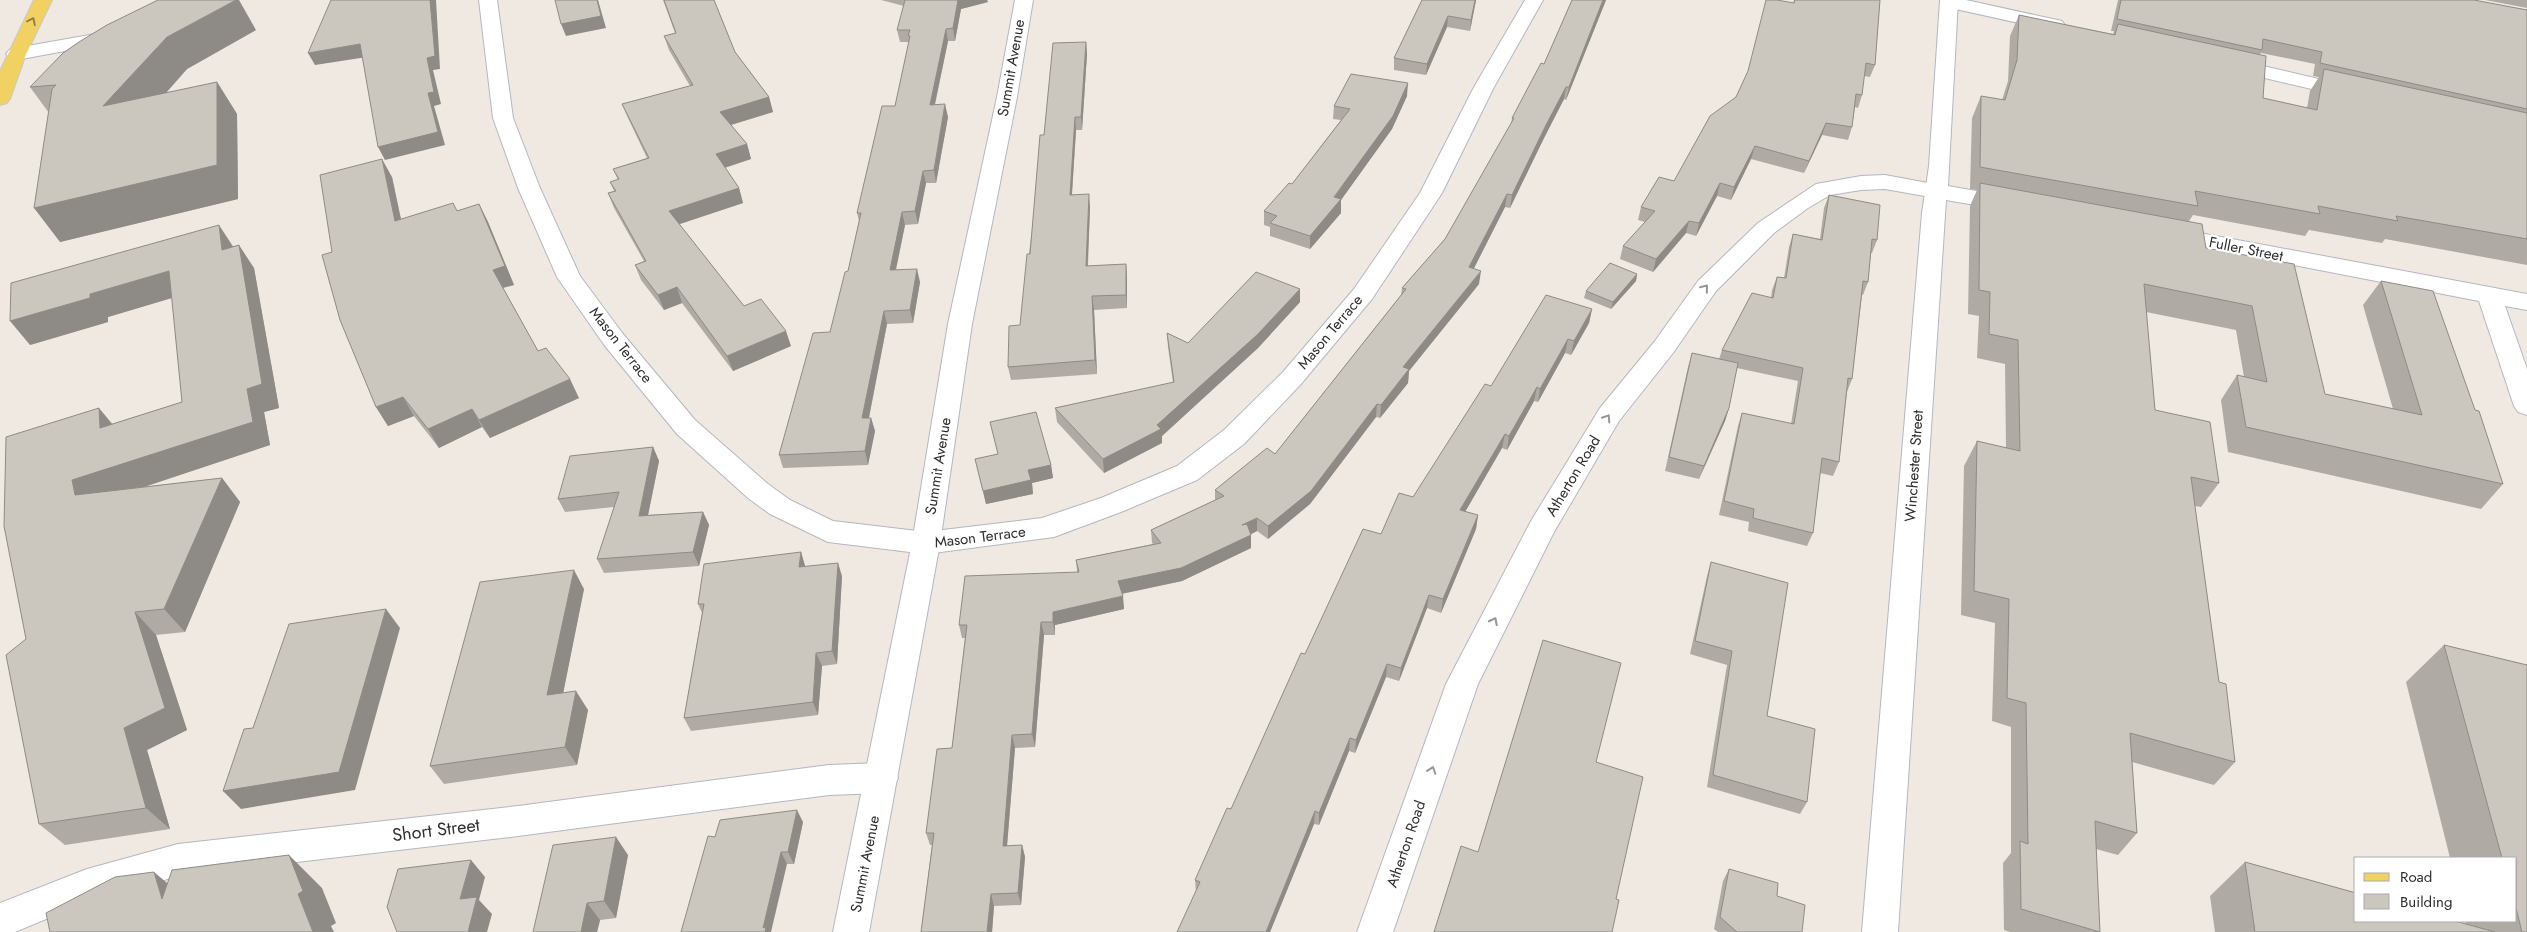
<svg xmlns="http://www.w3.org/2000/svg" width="2527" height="932" font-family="Jost,sans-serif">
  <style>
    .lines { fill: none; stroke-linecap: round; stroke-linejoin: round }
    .street-casing { stroke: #b4b7c1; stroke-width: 2 }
    .secondary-casing { stroke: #b4b7c1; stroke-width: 2 }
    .primary-casing { stroke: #c9c9c9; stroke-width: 2 }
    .street { fill: #fff; fill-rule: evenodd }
    .secondary { fill: #fff; fill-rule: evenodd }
    .primary { fill: #f2d163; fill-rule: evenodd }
    .wall { fill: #afaba4; fill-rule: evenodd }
    .shaded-wall { fill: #8e8b86 }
    .building { fill: #cbc7bf; stroke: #8e8b86 }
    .oneway { stroke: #908048 }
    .oneway2 { stroke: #969696 }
    .labels { text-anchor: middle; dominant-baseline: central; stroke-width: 4.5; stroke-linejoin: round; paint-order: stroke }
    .street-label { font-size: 15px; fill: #2e2e2e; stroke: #fff }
    .near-street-label { font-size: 18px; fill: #2e2e2e; stroke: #fff }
  </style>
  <rect width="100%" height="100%" fill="#efe9e1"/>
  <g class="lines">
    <g class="street-casing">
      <g id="street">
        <polygon points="479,0 497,0 513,118 540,188 580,276 623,334 695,420 768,484 790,500 833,521 926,532 1042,518 1101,498 1177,466 1224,430 1283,372 1354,289 1420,193 1474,87 1525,0 1543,0 1494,87 1442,193 1372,299 1301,384 1244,444 1197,480 1121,512 1054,537 926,554 828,542 770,514 748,498 677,434 605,346 557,277 518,188 493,118"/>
        <polygon points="1941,0 1966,0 2062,21 2065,25 2062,29 2055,31 1942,6 1940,2"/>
        <polygon points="112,31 119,33 122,37 119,41 16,60 9,58 6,54 9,50 16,48"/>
        <polygon points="2229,58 2357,88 2360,92 2357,96 2350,98 2222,68 2219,64 2222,60"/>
        <polygon points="1885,175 1944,186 1947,191 1944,196 1936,198 1885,189 1861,190 1830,195 1808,208 1774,233 1716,291 1673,353 1619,421 1554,532 1478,684 1393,932 1357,932 1446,684 1531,521 1600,408 1655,341 1698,281 1758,223 1816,184 1861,176"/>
        <polygon points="881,763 893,768 898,778 893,788 881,793 829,795 518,836 178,876 87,902 15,932 0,932 0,903 87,869 178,844 518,806 829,765"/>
      </g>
    </g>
    <g class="secondary-casing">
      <g id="secondary">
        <polygon points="1015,0 1033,0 1017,97 972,324 940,543 869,932 833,932 912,543 948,324 997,97"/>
        <polygon points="1940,0 1958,0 1948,186 2010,197 2018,199 2021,204 2018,209 2010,211 1946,200 1898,932 1862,932 1922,213 1929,166"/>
        <polygon points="2168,227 2527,294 2527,310 2505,306 2527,369 2527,415 2518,412 2514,406 2479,301 2160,239 2156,234 2160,229"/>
      </g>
    </g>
    <g class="primary-casing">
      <polygon id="primary" points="34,0 52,0 26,54 10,99 7,103 0,105 0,71"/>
    </g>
    <use href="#street" class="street"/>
    <use href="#secondary" class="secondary"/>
    <use href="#primary" class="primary"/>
  </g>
  <g class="wall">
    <polygon points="663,0 714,0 735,52 769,97 773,112 731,125 747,144 751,159 725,168 739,188 743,203 679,224 744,306 791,346 733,371 682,303 664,310 641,280 635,265 644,261 614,208 608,193 614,191 610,182 618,180 613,169 647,158 628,118 622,104 690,86 669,50 664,36 675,33"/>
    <polygon points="881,0 987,0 988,2 961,9 955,41 948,41 935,105 948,117 936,183 926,183 918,224 905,225 896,270 920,282 913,323 887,324 869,418 871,418 875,431 868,465 783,468 779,455 830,332 848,271 859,221 857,213 895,106 909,42 900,42 897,30 904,6"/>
    <polygon points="1422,0 1476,0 1470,31 1447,27 1426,75 1394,70 1394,58"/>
    <polygon points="1572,0 1606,0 1566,100 1564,99 1544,138 1510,208 1505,207 1474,268 1479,284 1409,371 1408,383 1380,418 1376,417 1310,504 1268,539 1257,531 1251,534 1251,548 1182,581 1122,594 1124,609 1055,625 1055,635 1044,635 1035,747 1015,748 1007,846 1022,845 1025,857 1021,905 994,906 992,932 921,932 932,845 930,845 926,833 952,748 965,638 962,638 959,625 1077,572 1076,560 1153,544 1152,543 1151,530 1215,500 1215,490 1275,454 1401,295 1402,288 1445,239 1511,124 1512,118 1544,64"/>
    <polygon points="1794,0 1880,0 1875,65 1870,77 1864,76 1862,95 1858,108 1855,107 1852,127 1848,140 1822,135 1804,173 1751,159 1731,200 1717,196 1696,236 1686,233 1653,272 1620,259 1623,246 1645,222 1638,220 1641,207 1674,181 1736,97 1793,3"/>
    <path d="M2118 0H2474L2527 10V265L2385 239 2382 243 2309 230 2305 236 2193 215 2189 221 2206 248 2325 394 2393 409 2363 305 2381 281 2475 410 2503 484 2481 509 2228 452 2221 400 2237 375 2244 377 2236 330 2146 312 2155 410 2219 483 2201 507 2195 506 2219 682 2235 762 2214 785 2132 762 2137 833 2118 855 2096 849 2100 932H2010L2004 930 2003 863 2011 853V727L1992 721 1995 623 1961 615 1964 466 1977 441 2006 448 2005 364 1977 358 1979 316 1968 314 1970 206 1977 190 1970 189 1972 118 1981 96 2002 100 2008 81 2010 36 2019 15 2113 34 2114 31H2111ZM2261 53 2315 64 2313 76 2319 77 2310 91 2307 108 2263 98 2259 55Z"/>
    <polygon points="2485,0 2527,0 2527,8"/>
    <polygon points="256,30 187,69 166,93 217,82 237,114 238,199 60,242 49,113 30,87"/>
    <polygon points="1086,42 1087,54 1082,130 1076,130 1072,194 1090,207 1088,266 1126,264 1127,277 1127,308 1094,310 1097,374 1011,380 1008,367 1020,325 1044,135"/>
    <polygon points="1407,96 1392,129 1341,200 1341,213 1310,249 1270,236 1270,227 1264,225 1264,211 1292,184 1341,120 1333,119 1334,106"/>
    <polygon points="392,177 401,219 457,211 479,204 488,222 514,285 503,288 538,351 579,398 490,438 482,427 439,448 414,416 388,426 376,407 332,252"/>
    <polygon points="1829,195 1877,240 1872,253 1871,253 1868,282 1863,295 1862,295 1852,379 1847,392 1839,462 1833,476 1820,473 1813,533 1807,546 1748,531 1749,522 1719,515 1738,426 1742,413 1791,424 1798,381 1737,368 1729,408 1725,421 1699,479 1665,471 1688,367 1692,353 1719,359 1722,350 1771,298 1772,290 1777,277 1784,278 1789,247 1793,234 1820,239 1824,208"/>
    <polygon points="233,247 254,268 279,408 264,412 270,445 142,487 222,478 240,502 185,632 156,635 187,730 147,750 170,829 65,845 39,824 26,639 112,424 182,402 172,298 108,317 108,322 30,345"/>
    <polygon points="1637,274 1636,281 1611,309 1584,298 1586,291"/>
    <polygon points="1300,302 1258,348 1162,436 1162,443 1104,473 1057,422 1055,408 1173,383 1168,347 1167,333 1188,343"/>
    <polygon points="1592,309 1589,323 1571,355 1565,353 1538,402 1534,401 1507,450 1502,448 1465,512 1478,515 1476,529 1441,613 1427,608 1399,681 1386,677 1355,753 1349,751 1319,825 1314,824 1270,932 1177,932 1196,892 1195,880 1231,809 1305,654 1381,534 1413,497 1491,386"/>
    <polygon points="990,422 1051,465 1053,478 1032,483 1033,494 986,504 975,459 998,454"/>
    <polygon points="653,447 659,461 648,515 703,512 709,525 699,566 604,573 597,559 614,507 565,512 558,499"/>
    <polygon points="801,552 805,566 842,576 837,664 822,666 818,715 691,731 684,718 702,613 698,604"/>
    <polygon points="1711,562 1767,716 1807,802 1800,814 1707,787 1727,665 1690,654 1707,576"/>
    <polygon points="584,589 563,693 588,710 577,765 444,784 430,766"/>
    <polygon points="2444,645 2527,665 2527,932 2215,932 2210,896 2245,862 2356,893 2356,921 2455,921 2466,924 2465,921 2516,921 2516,858 2450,858 2406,682"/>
    <polygon points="803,822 794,864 787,864 715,837"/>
    <polygon points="628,855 616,918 600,920 597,932 533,932"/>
    <polygon points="1729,869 1802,932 1718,932 1714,929 1723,881"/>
  </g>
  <g class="shaded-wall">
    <polygon points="236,0 239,0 256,30 187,69 125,139 103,106 167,37"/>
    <polygon points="430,0 436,0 440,69 433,70 441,104 434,106 445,145 385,160 378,147 428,93 427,58"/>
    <polygon points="597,0 598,0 606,28 566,36 561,24"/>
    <polygon points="958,0 987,0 988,2 961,9 955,41 953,28"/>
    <polygon points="1475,0 1476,0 1470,31 1471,20"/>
    <polygon points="1603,0 1606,0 1566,100 1569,87"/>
    <polygon points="1448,16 1447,27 1426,75 1427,64"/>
    <polygon points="946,29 948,41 932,117 930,105"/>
    <polygon points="1086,42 1087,54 1082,130 1081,117"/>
    <polygon points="360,44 367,57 315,65 308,53"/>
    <polygon points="217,82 237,114 238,199 60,242 34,208"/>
    <polygon points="1408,83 1407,96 1392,129 1341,200 1341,213 1310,249 1310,236"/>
    <polygon points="1566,87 1564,99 1544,138 1510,208 1512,195 1546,125"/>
    <polygon points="769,97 773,112 724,127 720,112"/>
    <polygon points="945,104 948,117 936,183 934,170"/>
    <polygon points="1075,117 1076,130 1071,208 1070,195"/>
    <polygon points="1826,123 1822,135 1804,173 1809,161"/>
    <polygon points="747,144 751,159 720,169 716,154"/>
    <polygon points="1755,146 1751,159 1731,200 1734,187"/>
    <polygon points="382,159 392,177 405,239 395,221"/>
    <polygon points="923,171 926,183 918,224 915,211"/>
    <polygon points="1720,183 1717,196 1696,236 1699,223"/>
    <polygon points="739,188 743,203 674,226 669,211"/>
    <polygon points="1089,194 1090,207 1087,279 1086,266"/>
    <polygon points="1507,194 1505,207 1468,280 1469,267"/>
    <polygon points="479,204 488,222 514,285 502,288 493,270"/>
    <polygon points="902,212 905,225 893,283 890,270"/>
    <polygon points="1689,221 1686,233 1653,272 1656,259"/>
    <polygon points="219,225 234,248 222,250"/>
    <polygon points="239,245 254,268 279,408 264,412 270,445 93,504 75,495 72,480 247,389"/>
    <polygon points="1126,264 1127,277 1127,308 1126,295"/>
    <polygon points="917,269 920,282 913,323 910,310"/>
    <polygon points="169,271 185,294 108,317 108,322 30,345 10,321 90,294"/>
    <polygon points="1481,271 1479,284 1409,371 1408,383 1380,418 1381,405 1403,367"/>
    <polygon points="1637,274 1636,281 1611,309 1613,302"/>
    <polygon points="677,287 682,303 664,310 658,295"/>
    <polygon points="1300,289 1300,302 1258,348 1162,436 1162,443 1104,473 1103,459 1157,425"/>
    <polygon points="1092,296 1094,310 1097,374 1095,360"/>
    <polygon points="1592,309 1589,323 1571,355 1574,341"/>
    <polygon points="884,311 887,324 866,432 862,418"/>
    <polygon points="786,331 791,346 733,371 727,356"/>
    <polygon points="1568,339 1565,353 1538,402 1540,389"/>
    <polygon points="570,379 579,398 490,438 479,420"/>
    <polygon points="1537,387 1534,401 1507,450 1509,436"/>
    <polygon points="403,397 414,416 388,426 376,407"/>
    <polygon points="1377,404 1376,417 1310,504 1268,539 1268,526"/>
    <polygon points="99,408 118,431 100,428"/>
    <polygon points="1729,408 1725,421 1699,479 1704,466"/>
    <polygon points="472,409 482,427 439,448 428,429"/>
    <polygon points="871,418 875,431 868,465 865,451"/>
    <polygon points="1505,434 1502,448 1458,524 1460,510"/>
    <polygon points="653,447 659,461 645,530 639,516"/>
    <polygon points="1051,465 1053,478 1032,483 1033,494 986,504 983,491 1028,470"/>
    <polygon points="222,478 240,502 185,632 164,609"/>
    <polygon points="703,512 709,525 699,566 693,552"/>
    <polygon points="1478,515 1476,529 1441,613 1443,599"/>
    <polygon points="1257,518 1257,531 1242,539 1242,525"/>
    <polygon points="1251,535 1251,548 1182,581 1120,594 1118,581"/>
    <polygon points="801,552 805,566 799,567"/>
    <polygon points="838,563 842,576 837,664 832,651"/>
    <polygon points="574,570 584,589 559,714 547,695"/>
    <polygon points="1429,595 1427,608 1399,681 1401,668"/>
    <polygon points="1123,596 1124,609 1055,625 1055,635 1053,622 1053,612"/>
    <polygon points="386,609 400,628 355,790 241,809 223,791"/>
    <polygon points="135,612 156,635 187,730 147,750 170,829 146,808 124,728"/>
    <polygon points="1041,622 1044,635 1035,747 1032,734"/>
    <polygon points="816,653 822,666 818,715 813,702"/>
    <polygon points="1387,664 1386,677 1355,753 1356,740"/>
    <polygon points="576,691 588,710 577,765 565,747"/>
    <polygon points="1012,735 1015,748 1006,858 1003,846"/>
    <polygon points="1350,738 1349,751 1319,825 1319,813"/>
    <polygon points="797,810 803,822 794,864 788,852"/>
    <polygon points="1315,811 1314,824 1270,932 1266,932"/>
    <polygon points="616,837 628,855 616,918 604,901"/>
    <polygon points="1022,845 1025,857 1021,905 1018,893"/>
    <polygon points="781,852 787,864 771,932 765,932 763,928"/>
    <polygon points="289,855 322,888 336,923 331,926 334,932 313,932 298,894"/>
    <polygon points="471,860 485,877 479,900 492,914 487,932 468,932 460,899"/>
    <polygon points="154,872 192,904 162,899"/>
    <polygon points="991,894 994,906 992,932 987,932"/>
    <polygon points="587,903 600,920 597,932 581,932"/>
  </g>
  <g class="building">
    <polygon points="158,0 236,0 167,37 103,106 217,82 217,165 34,208 52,89 56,85 30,87 63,53 79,42 107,25"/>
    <polygon points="331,0 430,0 435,56 427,58 434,92 428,93 438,132 378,147 360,44 308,53"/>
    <polygon points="555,0 597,0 601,16 561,24"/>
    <polygon points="664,0 714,0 735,52 769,97 720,112 747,144 716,154 739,188 669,211 744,306 761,299 786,331 727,356 677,287 658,295 635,265 646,261 608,193 616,191 610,182 619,179 613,169 649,158 622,104 693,85 664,36 676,33"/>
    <polygon points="905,0 958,0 953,28 946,29 930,105 945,104 934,170 923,171 915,211 902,212 890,270 917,269 910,310 884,311 862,418 871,418 865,451 779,455 813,333 830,332 845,272 848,271 861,213 857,213 882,106 895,106 910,36 908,36 910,30 897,30"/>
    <polygon points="1422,0 1475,0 1471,20 1448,16 1427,64 1394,58"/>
    <polygon points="1572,0 1603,0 1569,87 1566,87 1546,125 1512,195 1507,194 1469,267 1481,271 1403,367 1409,369 1381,405 1377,404 1311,491 1268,526 1257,518 1242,525 1247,524 1251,535 1181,568 1118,581 1123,596 1053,612 1053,622 1041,622 1032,734 1012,735 1003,846 1022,845 1018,893 991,894 987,932 921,932 934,833 926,833 937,749 952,748 967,625 959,625 965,576 1079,572 1076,560 1161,543 1151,530 1224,496 1215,490 1267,448 1275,454 1406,289 1402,288 1445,239 1514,118 1512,118 1541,63 1544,64"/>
    <polygon points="1766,0 1777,0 1794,3 1795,0 1880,0 1875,65 1866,63 1862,95 1856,94 1852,127 1826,123 1809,161 1755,146 1734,187 1720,183 1699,223 1689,221 1656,259 1623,246 1655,211 1641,207 1659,177 1674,181 1710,116 1736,97 1748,71"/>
    <polygon points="2121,0 2474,0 2527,10 2527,109 2320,63 2322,52 2263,39 2262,50 2117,19"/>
    <polygon points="2019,15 2115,35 2118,24 2266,56 2263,98 2317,110 2324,69 2527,113 2527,239 2396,216 2398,221 2318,206 2320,214 2195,191 2198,206 1980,167 1981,96 2005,100 2017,60"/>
    <polygon points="1086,42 1081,117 1075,117 1070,195 1089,194 1086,266 1126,264 1126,295 1092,296 1095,360 1008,367 1009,326 1020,325 1027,254 1030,254 1040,135 1044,135 1053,43"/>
    <polygon points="1351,74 1408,83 1393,116 1334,197 1341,199 1310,236 1270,223 1277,216 1264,211 1289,183 1292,184 1350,109 1334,106"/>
    <polygon points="382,159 395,221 453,203 457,211 479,204 505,266 493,270 538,351 546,348 570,379 479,420 472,409 428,429 403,397 376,407 340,320 322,255 332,252 320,175"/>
    <polygon points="1980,183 2202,224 2206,248 2294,264 2325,394 2422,415 2381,281 2433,291 2475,410 2479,411 2503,484 2246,427 2237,375 2267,382 2252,306 2144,284 2155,410 2210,422 2219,483 2191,477 2219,682 2226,684 2235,762 2130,733 2137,833 2095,821 2100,932 2021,909 2020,841 2028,844 2026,703 2007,698 2009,599 1974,591 1977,441 2020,451 2018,340 1989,334 1990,292 1979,290"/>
    <polygon points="1829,195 1880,205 1877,240 1872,239 1868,282 1863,281 1852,379 1848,378 1839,462 1822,458 1813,533 1753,518 1754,509 1724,501 1742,413 1794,424 1803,368 1722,350 1752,293 1773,298 1777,277 1786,278 1793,234 1822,240"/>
    <polygon points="219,225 222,250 239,245 262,384 247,389 253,422 72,480 75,495 222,478 164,609 135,612 165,708 124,728 146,808 39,824 6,655 26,639 4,526 6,437 99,408 100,428 182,402 169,271 90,294 90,298 10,321 11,283"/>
    <polygon points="1610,263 1637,274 1613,302 1586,291"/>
    <polygon points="1256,272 1300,289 1258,334 1157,425 1161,429 1103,459 1055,408 1174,382 1167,333 1188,343"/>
    <polygon points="1546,295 1592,309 1574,341 1568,339 1540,389 1537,387 1509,436 1505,434 1460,510 1478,515 1443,599 1429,595 1401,668 1387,664 1356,740 1350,738 1319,813 1315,811 1266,932 1177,932 1200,882 1195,880 1227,808 1231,809 1301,653 1305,654 1363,529 1381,534 1399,493 1413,497 1485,384 1491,386"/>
    <polygon points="1692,353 1738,363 1729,408 1704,466 1669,457"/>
    <polygon points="1036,412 1051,465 1028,470 1031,480 983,491 975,459 998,454 990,422"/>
    <polygon points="653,447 639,516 703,512 693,552 597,559 619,492 558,499 570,456"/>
    <polygon points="801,552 799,567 838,563 832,651 816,653 813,702 684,718 704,604 698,604 704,564"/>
    <polygon points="1711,562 1788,583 1767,716 1815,729 1807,802 1713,775 1732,651 1695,641"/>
    <polygon points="574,570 547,695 576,691 565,747 430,766 480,582"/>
    <polygon points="386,609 339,772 223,791 244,729 253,728 289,624"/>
    <polygon points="1543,640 1621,663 1596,762 1643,777 1616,899 1619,900 1612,932 1434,932 1461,846 1478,852"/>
    <polygon points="2444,645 2527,665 2527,932 2522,932 2516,908 2516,858 2502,858"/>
    <polygon points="797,810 788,852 781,852 763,928 766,927 765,932 681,932 708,836 715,837 720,820"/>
    <polygon points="616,837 604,901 587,903 581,932 533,932 553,845"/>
    <polygon points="289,855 303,891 298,894 313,932 50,932 46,913 115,877 154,872 162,899 172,870"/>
    <polygon points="471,860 460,899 477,897 468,932 397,932 387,907 398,869"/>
    <polygon points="2245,862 2356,893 2356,921 2455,921 2495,932 2255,932"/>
    <polygon points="1729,869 1778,883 1777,896 1805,905 1802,932 1737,932 1720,917"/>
  </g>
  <defs><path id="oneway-chevron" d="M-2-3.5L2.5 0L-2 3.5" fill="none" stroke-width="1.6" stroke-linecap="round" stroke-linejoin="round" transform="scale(1.25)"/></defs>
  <use class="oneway" href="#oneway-chevron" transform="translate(32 21) rotate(-64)"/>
  <g class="oneway2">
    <use href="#oneway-chevron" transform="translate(1705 288) rotate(-51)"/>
    <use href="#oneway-chevron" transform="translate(1607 418) rotate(-57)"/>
    <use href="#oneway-chevron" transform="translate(1494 621) rotate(-63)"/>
    <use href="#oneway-chevron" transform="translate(1432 770) rotate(-71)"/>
  </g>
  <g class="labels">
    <g class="street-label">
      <text transform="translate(1011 68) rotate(-80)">Summit Avenue</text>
      <text transform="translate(2246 249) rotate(11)">Fuller Street</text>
      <text transform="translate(1330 332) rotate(-50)">Mason Terrace</text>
      <text transform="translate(621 345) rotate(52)">Mason Terrace</text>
      <text transform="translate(938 466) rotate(-81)">Summit Avenue</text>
      <text transform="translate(1914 466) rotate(-86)">Winchester Street</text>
      <text transform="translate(1573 476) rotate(-59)">Atherton Road</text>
      <text transform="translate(980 537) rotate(-7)">Mason Terrace</text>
      <text transform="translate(1406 844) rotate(-71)">Atherton Road</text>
      <text transform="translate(865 864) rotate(-79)">Summit Avenue</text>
    </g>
    <g class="near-street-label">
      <text transform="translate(436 830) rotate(-7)">Short Street</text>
    </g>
  </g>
  <rect x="2354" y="857" width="162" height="65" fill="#ffffff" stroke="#ababab"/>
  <rect x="2364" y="873" width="25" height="8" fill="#f2d163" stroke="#ababab"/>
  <text x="2400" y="882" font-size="15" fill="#2e2e2e">Road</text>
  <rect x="2364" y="894" width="25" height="15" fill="#cbc7bf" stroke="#ababab"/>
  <text x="2400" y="907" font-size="15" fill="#2e2e2e">Building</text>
</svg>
